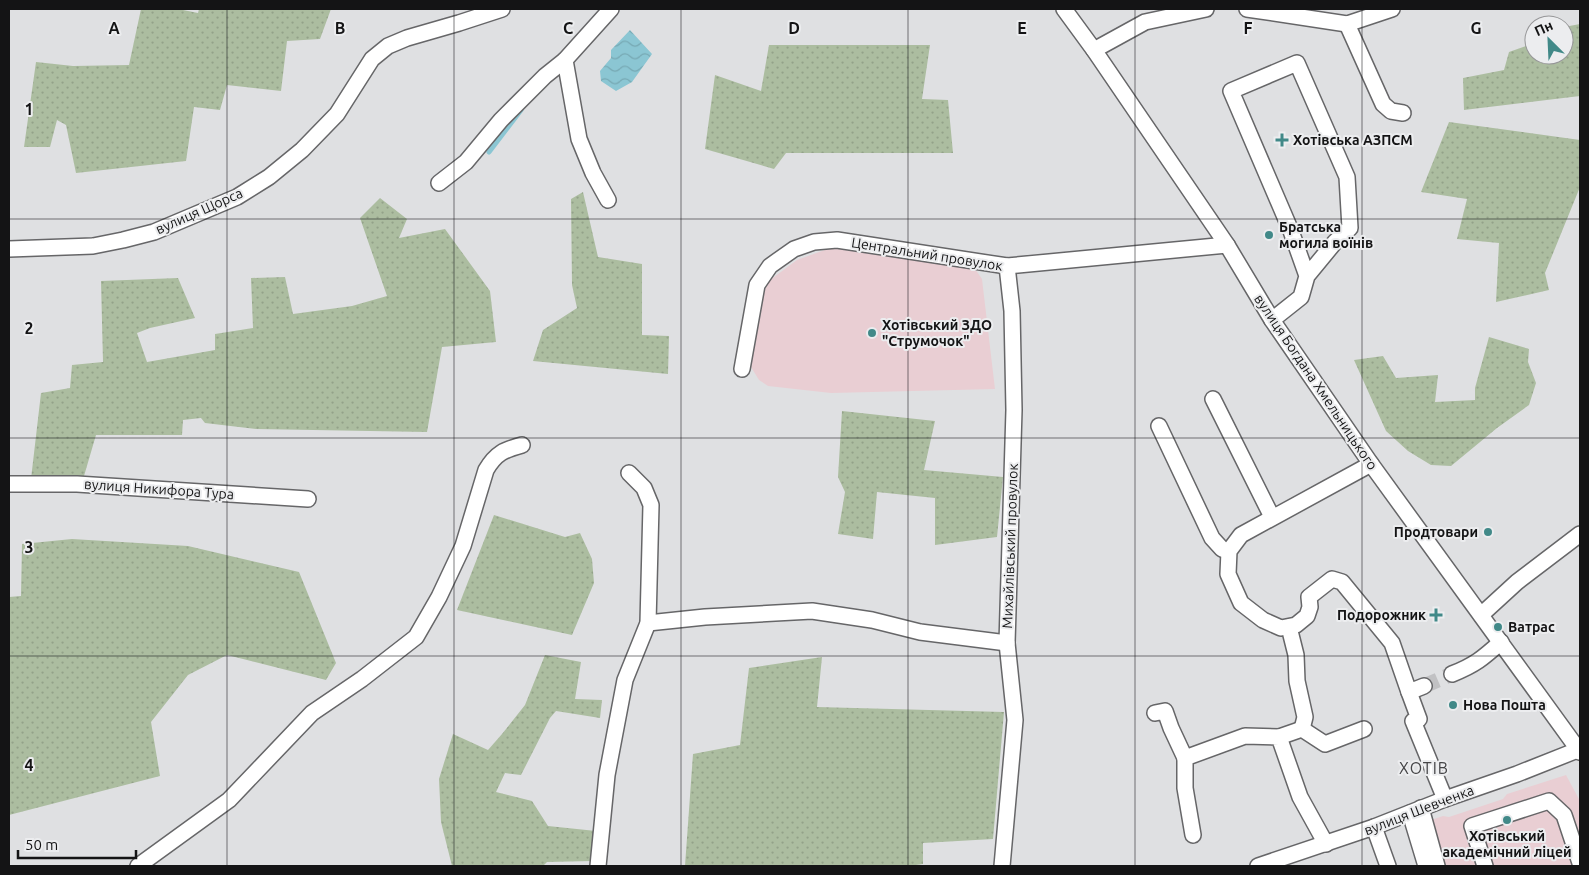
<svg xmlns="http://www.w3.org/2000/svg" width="1589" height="875" font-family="Ubuntu,sans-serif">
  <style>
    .education { fill: #e9ced3 }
    .garden { fill: url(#garden-dots) }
    .water { fill: url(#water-waves) }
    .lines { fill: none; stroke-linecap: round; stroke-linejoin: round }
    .stream { stroke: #8bc6d3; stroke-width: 5 }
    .minor-tunnel { stroke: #c1c1c3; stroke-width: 15; stroke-dasharray: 15 8; stroke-linecap: butt }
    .minor-casing { stroke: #666668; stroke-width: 18 }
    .minor { stroke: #fff; stroke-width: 15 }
    .grid { fill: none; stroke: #141415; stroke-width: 1; stroke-opacity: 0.55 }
    .poi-dot { fill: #418988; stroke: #ecedef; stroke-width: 2 }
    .labels { text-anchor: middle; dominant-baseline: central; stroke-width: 4; stroke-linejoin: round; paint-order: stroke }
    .poi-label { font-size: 14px; font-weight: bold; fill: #141415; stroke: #ecedef; text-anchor: start }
    .street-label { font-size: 14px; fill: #141415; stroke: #ecedef }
    .quarter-label { font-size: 16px; letter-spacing: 1px; fill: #454547; stroke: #ecedef }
    .grid-label { font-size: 16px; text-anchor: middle; font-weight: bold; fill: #141415; stroke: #ecedef; stroke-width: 4; stroke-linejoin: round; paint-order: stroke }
  </style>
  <defs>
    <pattern id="garden-dots" width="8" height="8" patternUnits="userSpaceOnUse" patternTransform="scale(1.25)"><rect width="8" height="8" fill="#acbda0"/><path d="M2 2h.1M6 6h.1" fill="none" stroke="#93a289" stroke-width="1.8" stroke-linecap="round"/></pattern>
    <pattern id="water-waves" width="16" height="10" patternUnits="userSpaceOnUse" patternTransform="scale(1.25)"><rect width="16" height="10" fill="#8bc6d3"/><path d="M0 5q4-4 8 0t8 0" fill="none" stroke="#77a9b4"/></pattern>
  </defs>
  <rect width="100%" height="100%" fill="#dfe0e2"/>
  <g class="education">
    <polygon points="833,247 973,266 982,279 995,389 831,393 768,386 759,380 751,367 760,299 770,280 797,260"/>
    <polygon points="1566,775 1580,801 1580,866 1433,866 1419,824 1443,816 1449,817 1503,799 1507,794"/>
  </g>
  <g class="garden">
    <polygon points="141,9 178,9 198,13 199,9 331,9 320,39 287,41 281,91 227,85 220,110 194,107 186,161 76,173 66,125 57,120 50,147 24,147 36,62 73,66 129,65"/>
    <polygon points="1580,24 1580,96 1464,110 1463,78 1504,70 1509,52 1534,43 1534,55 1564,55 1564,27"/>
    <polygon points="769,45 930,45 922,99 948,100 953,153 786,153 774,169 705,149 715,75 761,91"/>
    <polygon points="1449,122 1580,140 1580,187 1545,273 1549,290 1496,302 1499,243 1457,239 1467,199 1421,192"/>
    <polygon points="583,192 598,257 642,264 642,335 669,336 668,374 533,361 543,330 577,308 572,285 571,199"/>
    <polygon points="380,198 407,219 399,238 445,229 490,291 496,342 442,347 427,432 256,429 205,423 201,418 183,420 182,435 96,435 84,476 31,479 41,393 70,388 72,365 103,362 101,281 178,278 195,318 150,328 137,333 147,362 215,350 215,334 253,328 251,278 285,277 293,314 352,306 387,296 360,218"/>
    <polygon points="1489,337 1529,349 1528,362 1536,383 1529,405 1497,428 1451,466 1431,465 1408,451 1386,431 1354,360 1383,356 1396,378 1438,375 1435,402 1475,400 1475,388"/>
    <polygon points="842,411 935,421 924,470 1003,477 997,537 935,545 935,498 877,492 873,539 838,534 845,492 838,477"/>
    <polygon points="494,515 565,537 580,533 592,559 594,583 572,635 457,610"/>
    <polygon points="72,539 188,546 299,572 336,663 326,680 227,655 188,675 151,722 160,776 9,815 9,597 21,596 22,544"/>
    <polygon points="545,655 581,662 575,699 602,700 600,718 556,711 550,718 521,775 505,773 496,792 532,801 548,826 596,831 592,861 547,862 543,866 452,866 441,822 439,779 453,734 488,750 502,734 525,705"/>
    <polygon points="822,657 817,707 1004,712 993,839 923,843 923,864 909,866 685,866 693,754 740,745 749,668"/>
  </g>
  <polygon class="water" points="630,30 652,54 632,82 616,91 601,81 600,71 611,58 611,50"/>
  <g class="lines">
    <polyline class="stream" points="489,152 521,110"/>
    <polyline class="minor-tunnel" points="1424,686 1452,674"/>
    <g class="minor-casing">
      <g id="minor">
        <polyline points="1064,9 1094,50 1227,245 1272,320 1371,464 1580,752"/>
        <polyline points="1247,9 1347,24 1392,9"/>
        <polyline points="1347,24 1383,104 1391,111 1403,113"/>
        <polyline points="1094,50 1145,22 1206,9"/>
        <polyline points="439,183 466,162 501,120 545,76 565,60"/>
        <polyline points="608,200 593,173 579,139 565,60 611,9"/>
        <polyline points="9,249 93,246 123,240 154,232 237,197 269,177 302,150 337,114 372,59 388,46 407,38 459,23 502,9"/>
        <polyline points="1272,320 1301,297 1307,276 1291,231 1231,91 1297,63 1347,177 1350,228 1335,242 1307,276"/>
        <polyline points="742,369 757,285 770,266 794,249 814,242 837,240 1007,266 1227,245"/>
        <polyline points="1213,399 1272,517"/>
        <polyline points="1159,426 1212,538 1222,549 1229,551"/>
        <polyline points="1371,464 1241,535 1229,551 1228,574 1241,603 1263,620 1281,628 1296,625 1307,616 1310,607 1309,597 1332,579 1342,582 1392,643 1409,692 1424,686"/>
        <polyline points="9,484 77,484 308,499"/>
        <polyline points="1481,615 1517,582 1580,534"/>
        <polyline points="648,623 705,617 812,611 872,620 920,632 1007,643"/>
        <polyline points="1289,627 1296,655 1297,681 1305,717 1302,729"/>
        <path d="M1452 674C1475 665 1483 658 1501 642"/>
        <polyline points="1409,692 1419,719 1413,721 1445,799"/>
        <polyline points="1155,713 1165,711 1171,728 1185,758"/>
        <polyline points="1279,737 1302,729 1325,744 1364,729"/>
        <polyline points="1421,808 1437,866"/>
        <polyline points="1410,813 1426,866"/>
        <polyline points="1374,827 1388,866"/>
        <polyline points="1193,835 1185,788 1185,758 1245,736 1279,737 1300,797 1326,844"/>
        <path d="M138 866 229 800 312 713 362 679 416 637 439 597 463 546 486 470C496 453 504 450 522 445"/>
        <polyline points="598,866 607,775 625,680 648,623 651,505 644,488 629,473"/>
        <polyline points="1002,866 1015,720 1007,643 1014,410 1012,311 1007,266"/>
        <polyline points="1258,866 1374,827 1445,799 1517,774 1580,749"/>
        <polyline points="1485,866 1472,826 1549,801 1564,815 1580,863"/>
      </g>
    </g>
    <use href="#minor" class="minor"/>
  </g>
  <path class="grid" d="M227 9V866M454 9V866M681 9V866M908 9V866M1135 9V866M1362 9V866M9 219H1580M9 438H1580M9 656H1580"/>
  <g class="poi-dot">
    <path d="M1279.5 132.5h5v5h5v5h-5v5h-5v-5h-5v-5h5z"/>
    <circle cx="1269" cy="235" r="5"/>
    <circle cx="872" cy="333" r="5"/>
    <circle cx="1488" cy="532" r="5"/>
    <path d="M1433.5 607.5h5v5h5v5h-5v5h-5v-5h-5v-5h5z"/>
    <circle cx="1498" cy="627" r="5"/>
    <circle cx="1453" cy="705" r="5"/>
    <circle cx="1507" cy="820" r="5"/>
  </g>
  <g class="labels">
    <g class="poi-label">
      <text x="1293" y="140">Хотівська АЗПСМ</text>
      <text x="1279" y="227">Братська<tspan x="1279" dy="16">могила воїнів</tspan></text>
      <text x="882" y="325">Хотівський ЗДО<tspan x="882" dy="16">"Струмочок"</tspan></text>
      <text x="1478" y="532" text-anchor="end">Продтовари</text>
      <text x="1426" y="615" text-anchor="end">Подорожник</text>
      <text x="1508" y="627">Ватрас</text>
      <text x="1463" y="705">Нова Пошта</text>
      <text x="1507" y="836" text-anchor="middle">Хотівський<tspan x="1507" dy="16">академічний ліцей</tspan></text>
    </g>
    <g class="street-label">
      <text transform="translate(199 211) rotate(-24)">вулиця Щорса</text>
      <text transform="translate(927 254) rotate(9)">Центральний провулок</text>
      <text transform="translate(1316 382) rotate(56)">вулиця Богдана Хмельницького</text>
      <text transform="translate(159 489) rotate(4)">вулиця Никифора Тура</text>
      <text transform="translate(1010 546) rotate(-88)">Михайлівський провулок</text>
      <text transform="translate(1419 810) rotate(-21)">вулиця Шевченка</text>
    </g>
    <g class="quarter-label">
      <text x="1424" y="768">ХОТІВ</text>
    </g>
  </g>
  <g class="grid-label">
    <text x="114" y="34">A</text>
    <text x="340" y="34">B</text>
    <text x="568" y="34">C</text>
    <text x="794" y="34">D</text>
    <text x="1022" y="34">E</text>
    <text x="1248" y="34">F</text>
    <text x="1476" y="34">G</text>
    <text x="29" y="115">1</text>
    <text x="29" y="334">2</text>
    <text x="29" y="553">3</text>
    <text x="29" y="771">4</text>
  </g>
  <rect width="1589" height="875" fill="none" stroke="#141415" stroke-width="20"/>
  <g transform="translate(1549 40) rotate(336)"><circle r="24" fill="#ecedef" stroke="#969698"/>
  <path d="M0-4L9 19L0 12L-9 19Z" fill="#418988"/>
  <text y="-8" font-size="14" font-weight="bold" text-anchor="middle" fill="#141415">Пн</text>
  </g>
  <path d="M18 850v8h118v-8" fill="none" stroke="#141415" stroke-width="2.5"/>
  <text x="25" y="850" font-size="15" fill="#141415" stroke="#ecedef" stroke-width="4" paint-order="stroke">50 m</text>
</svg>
